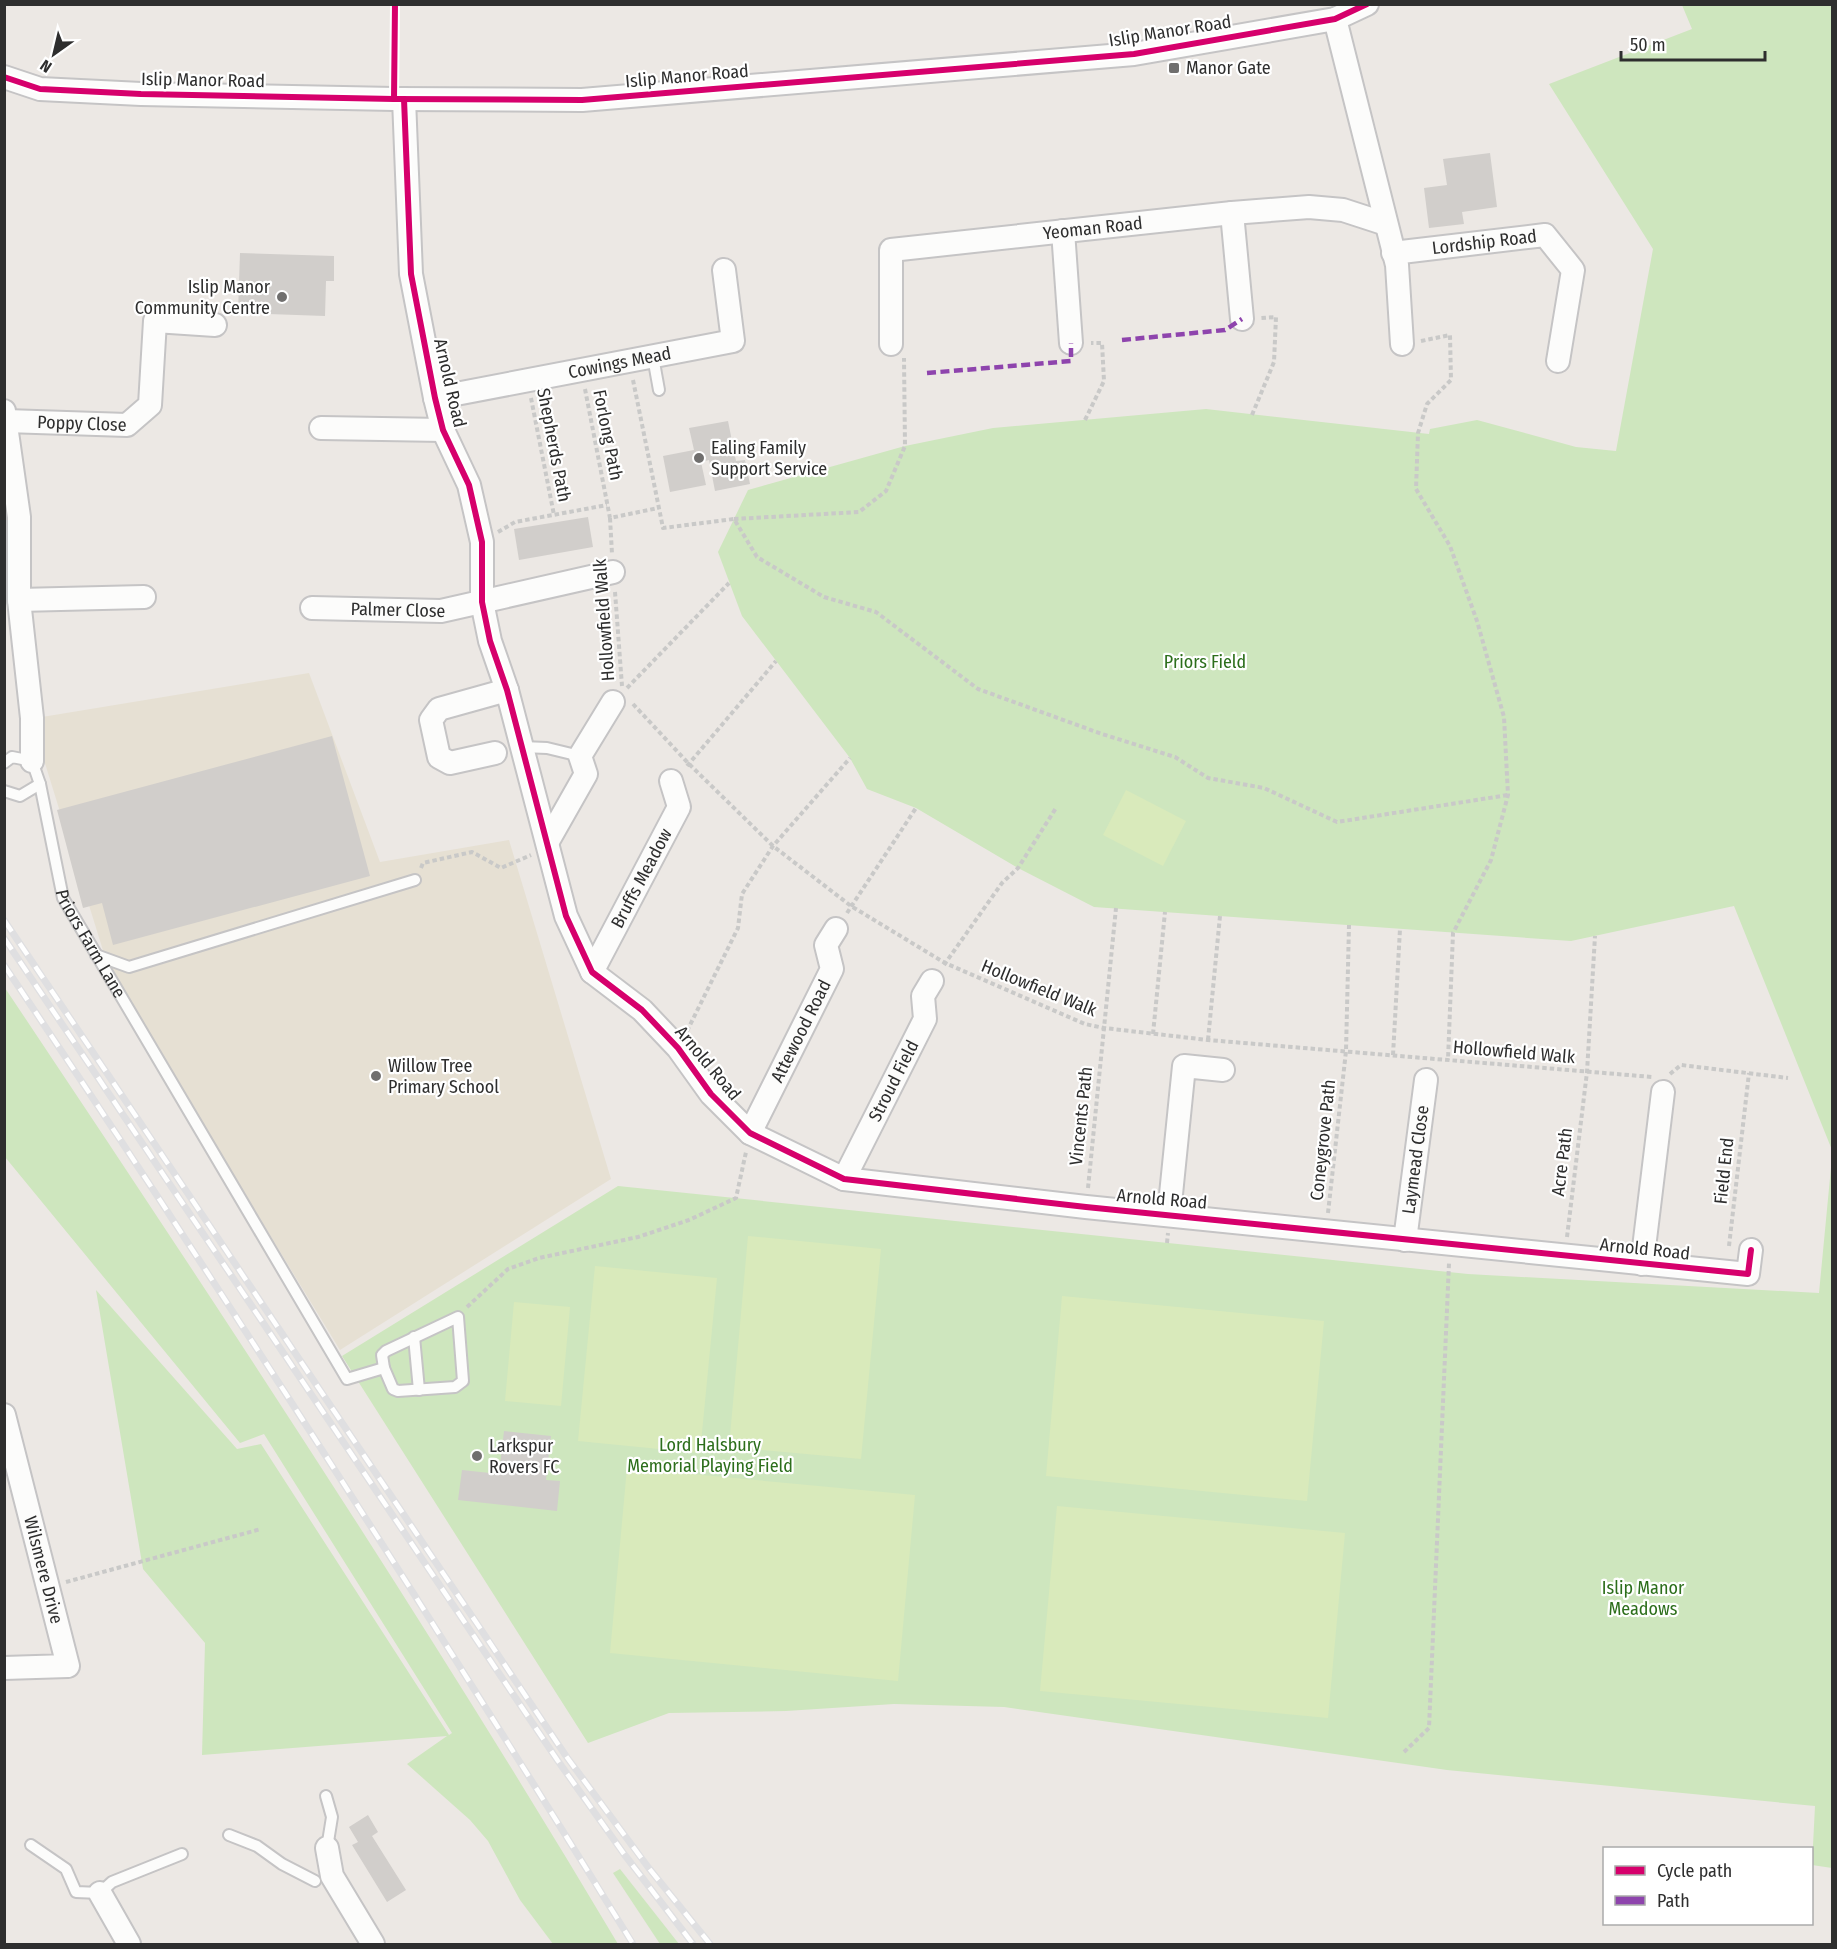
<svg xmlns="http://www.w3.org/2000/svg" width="1837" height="1949" font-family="'Fira Sans Condensed',sans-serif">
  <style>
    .education { fill: #e6e0d3 }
    .green { fill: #cee6be }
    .pitch { fill: #d9eabb }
    .building { fill: #d1cecb }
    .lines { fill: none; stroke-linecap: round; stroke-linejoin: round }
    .lane-casing { stroke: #c5c4c5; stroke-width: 14 }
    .street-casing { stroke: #c5c4c5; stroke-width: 26 }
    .path { stroke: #c9c9c8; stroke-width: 4; stroke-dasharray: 4.5 3; stroke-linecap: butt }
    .lane { stroke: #fcfcfb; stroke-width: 10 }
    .street { stroke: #fcfcfb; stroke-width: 22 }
    .rail-casing { stroke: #dfdfe1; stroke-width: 7 }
    .rail { stroke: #fff; stroke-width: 4.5; stroke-dasharray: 14; stroke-linecap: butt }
    .quiet { stroke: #8e44ad; stroke-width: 4.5; stroke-dasharray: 9 4.5; stroke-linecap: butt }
    .cycleway-casing { stroke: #fff; stroke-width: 10 }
    .cycleway { stroke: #d6006c; stroke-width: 6 }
    .poi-dot { fill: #706f6e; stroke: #fff; stroke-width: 2 }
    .labels { text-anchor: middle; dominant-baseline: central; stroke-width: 4.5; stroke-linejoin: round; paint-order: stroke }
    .street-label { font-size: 18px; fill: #2e2e2e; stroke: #fff }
    .poi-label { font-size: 18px; fill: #2e2e2e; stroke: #fff; text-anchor: start }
    .park-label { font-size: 18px; fill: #2c6e1b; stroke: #fff }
  </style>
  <rect width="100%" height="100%" fill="#ece8e4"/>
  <polygon class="education" points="309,673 380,862 509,840 611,1179 340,1350 110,973 39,744 42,717"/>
  <g class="green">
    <polygon points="1682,5 1832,5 1832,1150 1734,906 1571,941 1094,907 1018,868 916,808 867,789 850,758 742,616 718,552 748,490 905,446 993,428 1206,409 1429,434 1430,429 1477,420 1576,447 1616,451 1653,249 1549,84 1692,29"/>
    <path d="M5 988C215 1302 425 1620 618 1944H553L520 1900 488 1841 470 1820 407 1764 447 1736 202 1755 205 1643 143 1569 96 1290 237 1449 261 1444 449 1735 452 1733 264 1434 240 1443 5 1157Z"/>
    <polygon points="1832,1157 1832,1868 1812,1865 1815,1806 1447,1770 1004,1707 894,1704 786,1711 669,1713 588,1743 342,1356 618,1186 1468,1274 1819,1293"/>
    <polygon points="620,1869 679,1944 660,1944 613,1873"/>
  </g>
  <g class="pitch">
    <polygon points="1126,790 1186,821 1163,866 1103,835"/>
    <polygon points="748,1236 881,1249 861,1459 729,1447"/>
    <polygon points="595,1266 717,1278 700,1453 578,1441"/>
    <polygon points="1062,1296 1324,1321 1307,1501 1046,1476"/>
    <polygon points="514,1302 570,1307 561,1406 505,1401"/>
    <polygon points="627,1468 915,1495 898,1681 610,1653"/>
    <polygon points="1057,1506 1345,1533 1328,1718 1040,1691"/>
  </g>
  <g class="building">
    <polygon points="1490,153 1497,207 1462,212 1464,224 1429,228 1424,188 1447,185 1443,159"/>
    <polygon points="240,253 334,256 334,281 326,281 325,316 238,313"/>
    <polygon points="728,421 736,461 745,460 750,484 715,491 709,460 701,462 706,485 670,492 663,456 694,450 689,428"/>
    <polygon points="588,517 593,547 519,560 514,529"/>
    <polygon points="332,736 370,876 113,945 102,903 83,908 57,810"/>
    <polygon points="504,1431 551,1436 546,1480 560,1481 557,1511 458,1500 462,1470 499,1474"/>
    <polygon points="368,1815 378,1832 372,1836 406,1890 387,1902 352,1845 358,1842 349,1827"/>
  </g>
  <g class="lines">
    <g class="lane-casing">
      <g id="lane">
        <polyline points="653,357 659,390"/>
        <polyline points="522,747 547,748 580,756"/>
        <path id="s1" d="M4 763 12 757 32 761 40 784 63 898 347 1379 384 1368"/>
        <polyline points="4,791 20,796 40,784"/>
        <polyline points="96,955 129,967 415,880"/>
        <polygon points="458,1317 463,1381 455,1387 398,1391 393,1389 384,1368 382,1355 386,1351"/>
        <polyline points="414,1337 419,1390"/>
        <polyline points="326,1796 332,1817 327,1848"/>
        <polyline points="229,1835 257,1846 282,1864 315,1881"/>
        <polyline points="31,1845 66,1869 76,1892 100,1893 112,1882 182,1854"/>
      </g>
    </g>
    <g class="street-casing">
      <g id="street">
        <polyline points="1335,19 1397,265 1402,344"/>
        <polyline points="4,77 40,89 141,94 394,99 582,100 1134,54 1335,19 1367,4"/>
        <polyline points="404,99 411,274 435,398 443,430 469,485 482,542 482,602 490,641 507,690 566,916 592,972 642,1010 678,1048 711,1094 750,1133 844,1179 1086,1207 1748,1274 1751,1250"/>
        <polyline points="1232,213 1242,319"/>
        <polyline points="1063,231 1071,343"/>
        <path id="s2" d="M1393 253 1545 235 1573 270 1558 361"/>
        <path id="s3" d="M891 344V250L1232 213 1309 207 1343 210 1386 224"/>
        <path id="s4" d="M435 398 733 341 724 270"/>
        <polyline points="4,411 19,517 19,600 32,718 32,761"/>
        <path id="s5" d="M6 421 127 425 150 405 155 321 215 325"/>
        <polyline points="321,428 443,430"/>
        <polyline points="19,600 144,597"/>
        <path id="s6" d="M312 608 441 611 613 572"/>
        <polyline points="495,753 450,763 439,757 431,720 439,709 507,690"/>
        <polyline points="548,841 586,774 580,756 613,702"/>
        <path id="s7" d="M592 972 679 807 671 781"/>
        <path id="s8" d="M750 1133 832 969 826 945 836 929"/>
        <path id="s9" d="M844 1179 925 1019 923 996 932 981"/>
        <polyline points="1169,1214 1184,1066 1223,1070"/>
        <path id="s10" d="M1405 1240 1426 1080"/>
        <polyline points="1642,1264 1663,1092"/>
        <path id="s11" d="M4 1415 68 1666 4 1668"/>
        <polyline points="327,1848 332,1876 373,1944"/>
        <polyline points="100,1893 129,1944"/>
      </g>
    </g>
    <g class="path">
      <polyline points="394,79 395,4"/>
      <polyline points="1421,341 1450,335 1451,380 1427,404 1418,433 1416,489 1450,546 1477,621 1504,717 1508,795 1491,860 1453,933 1448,1060"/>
      <polyline points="633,380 663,528 734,519 757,557 824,597 876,612 978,689 1102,734 1175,757 1208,778 1264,788 1337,822 1508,795"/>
      <polyline points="585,389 610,518 658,508"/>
      <polyline points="531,398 554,515"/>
      <polyline points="1252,415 1274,362 1276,317 1261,318"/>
      <polyline points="1085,420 1104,381 1102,343 1091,343"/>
      <polyline points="610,518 612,554"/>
      <polyline points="734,519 859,512 886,491 905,446 904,358"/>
      <polyline points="498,532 515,522 607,505"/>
      <polyline points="615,592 622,686"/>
      <polyline points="627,688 729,583"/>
      <polyline points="633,704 689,764 773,846 851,906 945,963 1085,1024 1104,1028 1208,1040 1652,1077"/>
      <polyline points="687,766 776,661"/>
      <polyline points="421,868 423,863 472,852 501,868 531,855"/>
      <polyline points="847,913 916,808"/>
      <polyline points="944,965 1002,883 1018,868 1056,808"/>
      <polyline points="687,1031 738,928 742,894 773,846 850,758"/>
      <polyline points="1153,1034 1165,912"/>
      <polyline points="1208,1040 1220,916"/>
      <polyline points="1393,1055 1400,929"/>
      <polyline points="1670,1074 1681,1065 1788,1078"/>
      <polyline points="1088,1188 1116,908"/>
      <polyline points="1328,1213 1346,1051 1349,925"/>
      <polyline points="1567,1237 1587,1072 1595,936"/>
      <polyline points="1167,1243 1168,1233"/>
      <polyline points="1729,1246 1749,1073"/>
      <polyline points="467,1307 508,1269 539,1258 638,1237 689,1220 736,1198 746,1152"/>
      <polyline points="66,1582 261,1529"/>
      <polyline points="1404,1752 1429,1728 1449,1263"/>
    </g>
    <use href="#lane" class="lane"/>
    <use href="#street" class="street"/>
    <g class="rail-casing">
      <g id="rail">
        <polyline points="4,920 566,1756 648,1867 710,1944"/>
        <polyline points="4,938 558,1761 624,1854 693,1944"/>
        <path d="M4 965C220 1287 429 1614 633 1944"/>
      </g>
    </g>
    <use href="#rail" class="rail"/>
    <g class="quiet">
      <polyline points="1122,340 1225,330 1242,319"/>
      <polyline points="927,373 1071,361 1071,343"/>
    </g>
    <g class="cycleway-casing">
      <g id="cycleway">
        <polyline points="4,77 40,89 141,94 394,99 582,100 1134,54 1335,19 1367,4"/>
        <polyline points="394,99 395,4"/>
        <polyline points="404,99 411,274 435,398 443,430 469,485 482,542 482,602 490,641 507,690 566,916 592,972 642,1010 678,1048 711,1094 750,1133 844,1179 1086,1207 1748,1274 1751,1250"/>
      </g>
    </g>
    <use href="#cycleway" class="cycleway"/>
  </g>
  <g class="poi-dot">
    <rect x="1168" y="62" width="12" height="12" rx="3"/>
    <circle cx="282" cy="297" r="6"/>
    <circle cx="699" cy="458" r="6"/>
    <circle cx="376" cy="1076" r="6"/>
    <circle cx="477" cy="1456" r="6"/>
  </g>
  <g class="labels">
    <g class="street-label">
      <text transform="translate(1170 31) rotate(-9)">Islip Manor Road</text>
      <text transform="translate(687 76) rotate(-5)">Islip Manor Road</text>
      <text transform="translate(203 80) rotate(1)">Islip Manor Road</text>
      <text stroke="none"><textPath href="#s3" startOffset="297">Yeoman Road</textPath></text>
      <text stroke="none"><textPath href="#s2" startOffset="92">Lordship Road</textPath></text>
      <text stroke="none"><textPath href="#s4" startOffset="188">Cowings Mead</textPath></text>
      <text transform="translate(450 383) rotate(77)">Arnold Road</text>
      <text stroke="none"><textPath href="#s5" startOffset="76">Poppy Close</textPath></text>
      <text transform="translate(608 435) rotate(79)">Forlong Path</text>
      <text transform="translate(554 445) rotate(79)">Shepherds Path</text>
      <text stroke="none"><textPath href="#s6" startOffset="86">Palmer Close</textPath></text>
      <text transform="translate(604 620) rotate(-94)">Hollowfield Walk</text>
      <text stroke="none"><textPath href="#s7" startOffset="106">Bruffs Meadow</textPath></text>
      <text stroke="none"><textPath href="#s1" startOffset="224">Priors Farm Lane</textPath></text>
      <text transform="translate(1039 988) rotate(22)">Hollowfield Walk</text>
      <text stroke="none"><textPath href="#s8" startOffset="114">Attewood Road</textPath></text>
      <text transform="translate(1514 1052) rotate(5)">Hollowfield Walk</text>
      <text transform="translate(708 1063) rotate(50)">Arnold Road</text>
      <text stroke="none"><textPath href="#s9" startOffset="110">Stroud Field</textPath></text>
      <text transform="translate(1081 1116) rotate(-84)">Vincents Path</text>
      <text transform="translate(1323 1140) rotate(-84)">Coneygrove Path</text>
      <text stroke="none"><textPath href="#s10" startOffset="81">Laymead Close</textPath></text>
      <text transform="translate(1562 1162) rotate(-83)">Acre Path</text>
      <text transform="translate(1724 1171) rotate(-84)">Field End</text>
      <text transform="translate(1162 1199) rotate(5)">Arnold Road</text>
      <text transform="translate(1645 1249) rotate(6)">Arnold Road</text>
      <text stroke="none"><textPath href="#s11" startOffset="160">Wilsmere Drive</textPath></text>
    </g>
    <g class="poi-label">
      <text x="1186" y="68">Manor Gate</text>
      <text x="270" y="287" text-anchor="end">Islip Manor<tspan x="270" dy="21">Community Centre</tspan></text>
      <text x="711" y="448">Ealing Family<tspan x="711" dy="21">Support Service</tspan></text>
      <text x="388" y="1066">Willow Tree<tspan x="388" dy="21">Primary School</tspan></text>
      <text x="489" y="1446">Larkspur<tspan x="489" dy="21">Rovers FC</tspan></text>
    </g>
    <g class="park-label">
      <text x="1205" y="662">Priors Field</text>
      <text x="710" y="1445">Lord Halsbury<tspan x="710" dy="21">Memorial Playing Field</tspan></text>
      <text x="1643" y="1588">Islip Manor<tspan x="1643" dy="21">Meadows</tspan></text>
    </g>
  </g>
  <rect width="1837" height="1949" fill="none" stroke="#2e2e2e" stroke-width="12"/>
  <rect x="1603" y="1847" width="210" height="78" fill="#ffffff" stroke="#ababab" stroke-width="1.5"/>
  <rect x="1615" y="1866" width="30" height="9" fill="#d6006c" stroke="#ababab" stroke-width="1.5"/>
  <text x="1657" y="1877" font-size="18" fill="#2e2e2e">Cycle path</text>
  <rect x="1615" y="1896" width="30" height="9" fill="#8e44ad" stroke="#ababab" stroke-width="1.5"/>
  <text x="1657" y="1907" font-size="18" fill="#2e2e2e">Path</text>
  <g transform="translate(54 54) rotate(214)" stroke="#ffffff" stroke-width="4.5" paint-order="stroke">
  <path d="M0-4.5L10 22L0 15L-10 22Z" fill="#2e2e2e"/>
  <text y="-9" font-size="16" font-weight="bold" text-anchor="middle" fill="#2e2e2e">N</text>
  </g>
  <path d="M1621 51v9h144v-9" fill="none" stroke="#2e2e2e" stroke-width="3"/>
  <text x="1630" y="51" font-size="18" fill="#2e2e2e" stroke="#ffffff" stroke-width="4.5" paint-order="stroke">50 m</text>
</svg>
